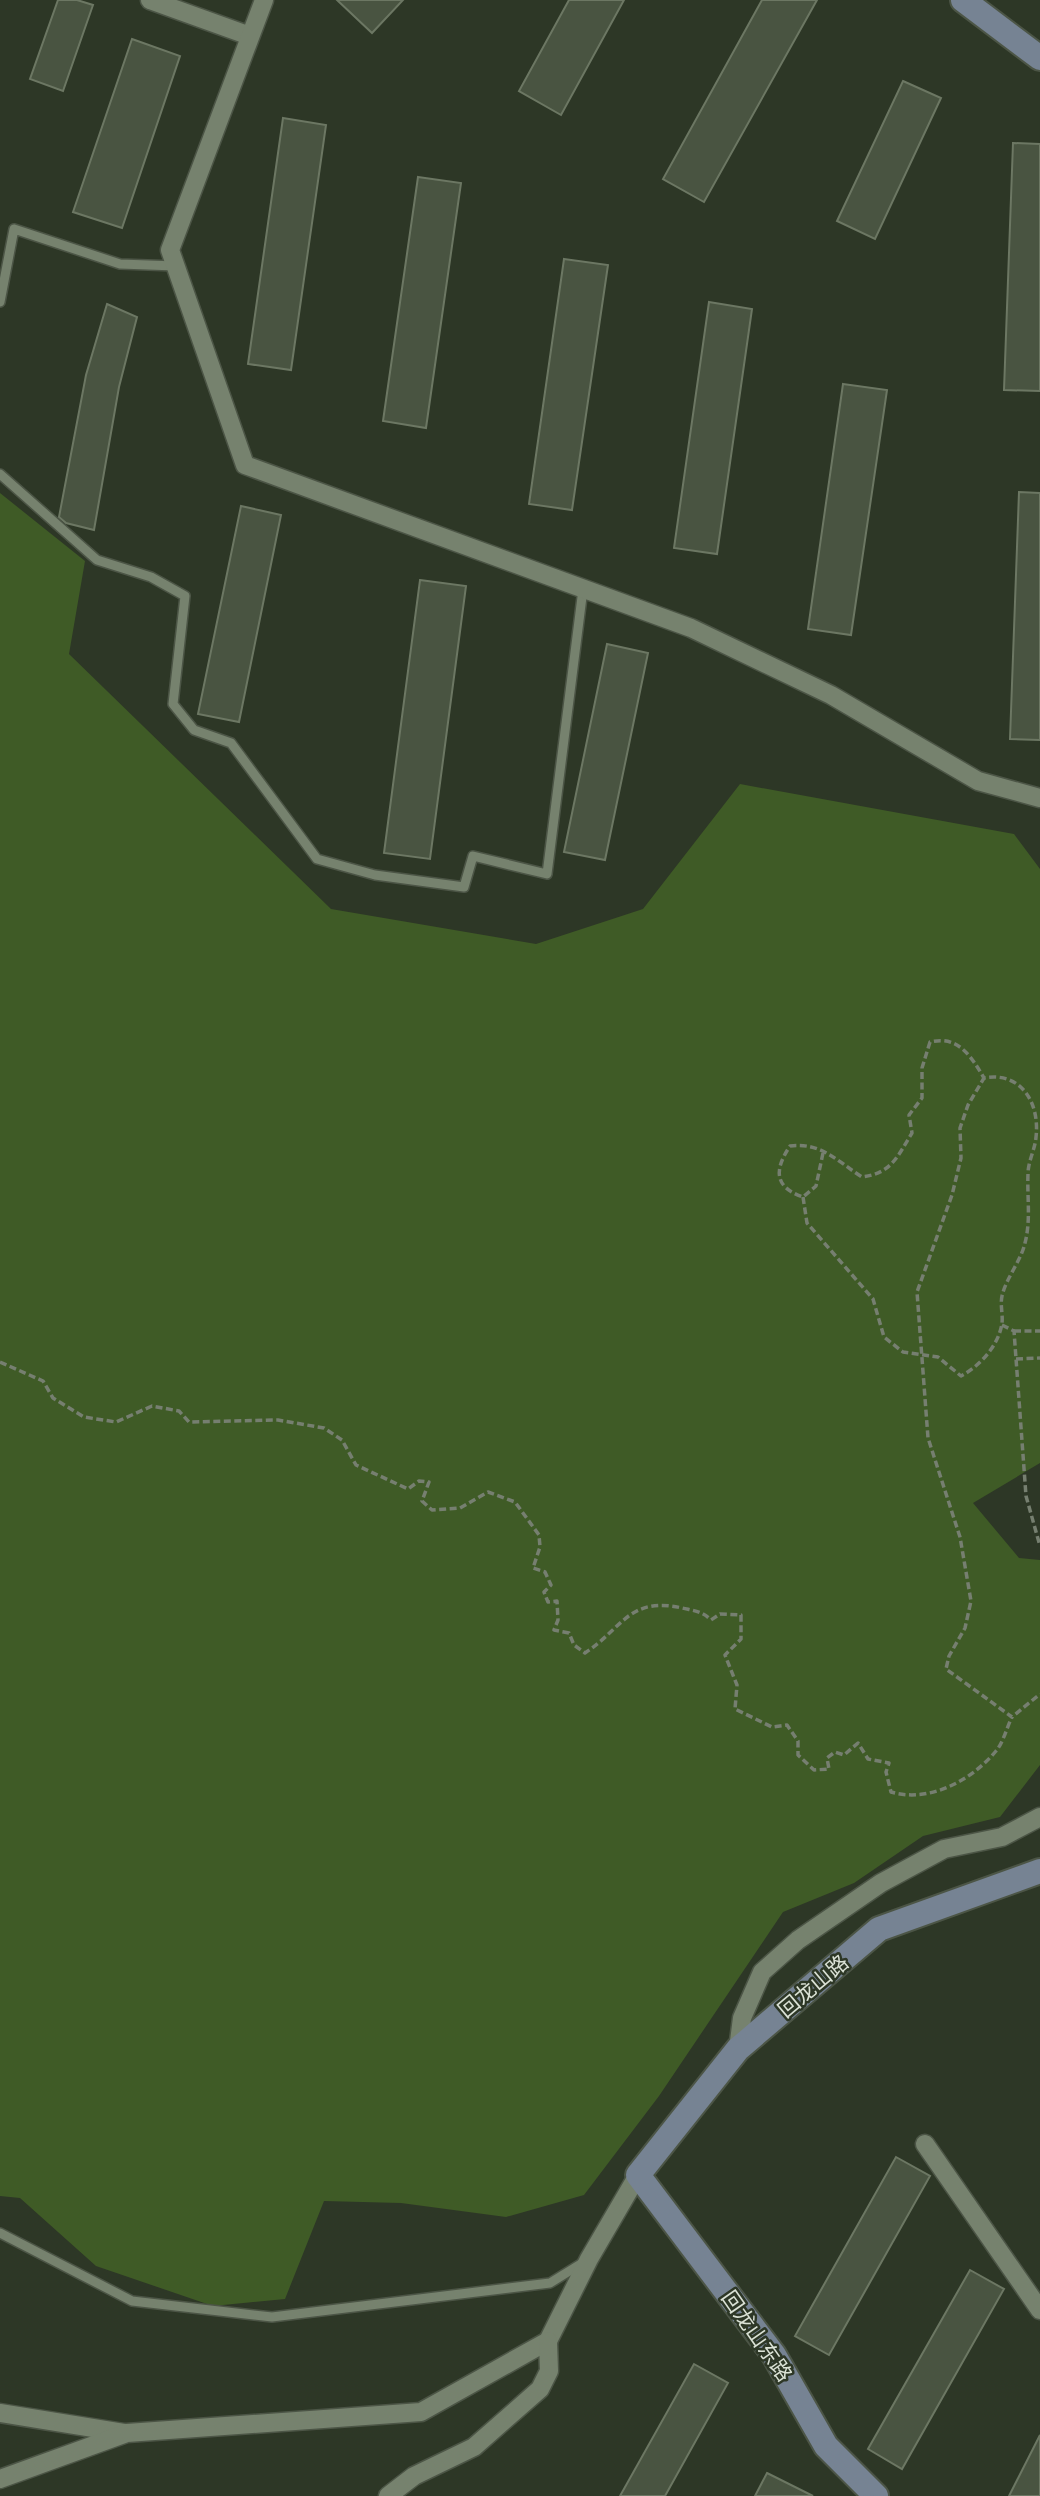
<svg xmlns="http://www.w3.org/2000/svg" width="1040" height="2496" font-family="Inter,'Noto Sans SC',sans-serif">
  <style>
    .green { fill: #3f5b26 }
    .building { fill: #495441; stroke: #6c7763; stroke-width: 2 }
    .lines { fill: none; stroke-linecap: round; stroke-linejoin: round }
    .lane-casing { stroke: #4c5546; stroke-width: 12 }
    .street-casing { stroke: #4c5546; stroke-width: 21 }
    .secondary-casing { stroke: #4c5546; stroke-width: 28 }
    .path { stroke: #767f70; stroke-width: 3.5; stroke-dasharray: 7 3.5; stroke-linecap: butt }
    .lane { stroke: #76826e; stroke-width: 9 }
    .street { stroke: #76826e; stroke-width: 18 }
    .secondary { stroke: #768393; stroke-width: 24 }
    .labels { text-anchor: middle; dominant-baseline: central; stroke-width: 5; stroke-linejoin: round; paint-order: stroke }
    .street-label { font-size: 21px; fill: #dbe2d6; stroke: #2d3726 }
  </style>
  <rect width="100%" height="100%" fill="#2d3726"/>
  <polygon class="green" points="0,493 85,561 69,654 331,909 536,944 643,909 740,784 1014,834 1040,869 1040,1463 973,1503 1019,1558 1040,1560 1040,1765 1000,1817 923,1836 854,1883 783,1912 659,2096 584,2195 506,2217 401,2203 324,2201 285,2299 213,2306 96,2266 20,2198 0,2196"/>
  <g class="building">
    <polygon points="58,0 77,0 93,5 63,91 30,79"/>
    <polygon points="337,0 403,0 372,33"/>
    <polygon points="569,0 624,0 561,115 519,91"/>
    <polygon points="762,0 817,0 704,202 663,179"/>
    <polygon points="132,39 180,56 122,228 73,212"/>
    <polygon points="903,81 941,98 875,239 837,221"/>
    <polygon points="283,118 326,125 291,370 248,364"/>
    <polygon points="1013,143 1040,144 1040,391 1004,390"/>
    <polygon points="418,177 461,183 426,428 383,421"/>
    <polygon points="564,259 608,265 572,510 529,504"/>
    <polygon points="709,302 752,309 717,554 674,548"/>
    <polygon points="107,304 137,317 119,387 94,530 66,523 59,517 86,375"/>
    <polygon points="843,384 887,390 851,635 808,629"/>
    <polygon points="1019,492 1040,493 1040,740 1010,739"/>
    <polygon points="241,506 281,515 239,722 198,714"/>
    <polygon points="420,580 466,586 430,859 384,853"/>
    <polygon points="607,644 648,653 605,860 564,852"/>
    <polygon points="896,2157 930,2176 829,2355 795,2336"/>
    <polygon points="970,2270 1004,2289 902,2469 868,2449"/>
    <polygon points="694,2364 728,2383 665,2496 620,2496"/>
    <polygon points="1040,2435 1040,2496 1009,2496"/>
    <polygon points="767,2473 813,2496 755,2496"/>
  </g>
  <g class="lines">
    <g class="lane-casing">
      <g id="lane">
        <polyline points="0,302 14,229 120,264 176,266"/>
        <polyline points="0,474 97,560 151,577 185,596 173,704 194,730 231,743 317,859 375,875 464,887 473,856 547,874 583,589"/>
        <polyline points="0,2233 132,2301 272,2317 550,2283 584,2262"/>
      </g>
    </g>
    <g class="street-casing">
      <g id="street">
        <polyline points="150,0 250,36"/>
        <polyline points="264,0 170,250 245,465 691,628 831,695 978,781 1040,798"/>
        <polyline points="738,2049 742,2018 762,1972 798,1940 881,1883 944,1849 1002,1837 1040,1817"/>
        <polyline points="925,2144 1040,2310"/>
        <polyline points="0,2413 124,2433"/>
        <polyline points="0,2479 127,2433 421,2412 548,2341 589,2259 638,2175"/>
        <polyline points="388,2496 414,2476 474,2447 540,2389 549,2371 548,2341"/>
      </g>
    </g>
    <g class="secondary-casing">
      <g id="secondary">
        <polyline points="963,0 1040,58"/>
        <polyline points="876,2496 826,2446 774,2355 638,2175 738,2049 879,1929 1040,1871"/>
      </g>
    </g>
    <g class="path">
      <path d="M823 1153 816 1186 803 1197C774 1187 774 1170 790 1146 821 1142 837 1161 862 1177 892 1173 897 1157 912 1133L909 1115 922 1098V1068L930 1042C958 1035 971 1056 984 1078"/>
      <path d="M803 1197 807 1223 873 1299 884 1337 903 1352 938 1357 961 1376C980 1366 999 1345 1002 1323 1003 1314 1000 1305 1002 1296 1006 1278 1021 1261 1025 1243 1031 1220 1027 1197 1028 1174 1028 1161 1035 1150 1036 1137 1040 1103 1021 1071 984 1078L968 1105 960 1128 961 1158 952 1195 917 1292 928 1438 960 1537 971 1601 965 1628 949 1656 946 1669 1012 1717 1040 1694"/>
      <polyline points="1002,1325 1014,1331 1026,1496 1040,1546"/>
      <polyline points="1014,1331 1040,1331"/>
      <polyline points="1016,1359 1040,1358"/>
      <path d="M0 1362 43 1381 53 1398 84 1417 116 1422 152 1406 179 1411 189 1422 278 1420 324 1428 342 1440 356 1465 408 1489 419 1481 429 1482 422 1501 432 1510 460 1508 488 1492 515 1502 539 1535 540 1547 533 1568 545 1572 551 1585 544 1592 548 1602 557 1601 558 1620 554 1630 569 1633 574 1645 585 1653C623 1628 629 1596 682 1608 695 1611 702 1611 711 1620L720 1614 741 1615V1639L725 1655 737 1685 735 1709 772 1727 787 1725 798 1741V1755L814 1770 829 1769 827 1758 835 1752 844 1755 858 1743 868 1759 889 1763 886 1772 891 1792C929 1803 971 1781 996 1751 1003 1743 1007 1727 1012 1717"/>
    </g>
    <use href="#lane" class="lane"/>
    <use href="#street" class="street"/>
    <use href="#secondary" class="secondary"/>
  </g>
  <g class="labels">
    <g class="street-label">
      <text transform="translate(813 1986) rotate(-40)">回龙山路</text>
      <text transform="translate(757 2336) rotate(55)">回龙山东路</text>
    </g>
  </g>
</svg>
